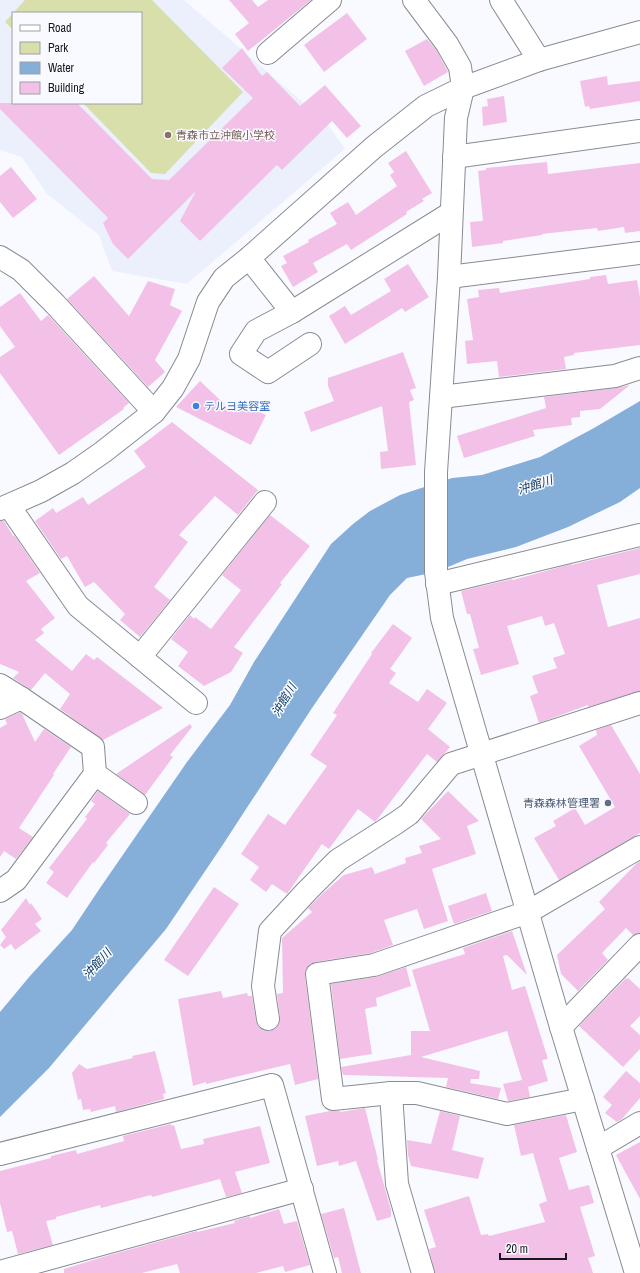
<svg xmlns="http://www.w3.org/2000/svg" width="640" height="1273" font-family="'Archivo Narrow','Noto Sans JP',sans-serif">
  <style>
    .built { fill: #ebf0fc; fill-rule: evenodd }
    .green { fill: #d9dfab }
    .water { fill: #85aed9 }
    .building { fill: #f3c1e8 }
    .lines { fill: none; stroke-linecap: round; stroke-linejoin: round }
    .minor-casing { stroke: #888b92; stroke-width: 24 }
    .minor { stroke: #fff; stroke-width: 22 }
    .education-dot { fill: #8d6e63; stroke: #f8faff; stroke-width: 1.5 }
    .shop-dot { fill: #3f7fe0; stroke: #f8faff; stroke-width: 1.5 }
    .service-dot { fill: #5c6f8a; stroke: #f8faff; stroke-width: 1.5 }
    .labels { text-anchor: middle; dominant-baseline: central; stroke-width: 3; stroke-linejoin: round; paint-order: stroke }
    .education-label { font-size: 11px; fill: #785e54; stroke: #f8faff; text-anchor: start }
    .shop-label { font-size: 11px; fill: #366cbe; stroke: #f8faff; text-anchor: start }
    .service-label { font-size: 11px; fill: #4e5e75; stroke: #f8faff; text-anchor: end }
    .water-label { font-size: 12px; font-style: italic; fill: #08375f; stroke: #f8faff }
  </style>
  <rect width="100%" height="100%" fill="#f8faff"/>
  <path class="built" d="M0 0H184L326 122 345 149 187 284 112 271 99 235 47 194 22 157 0 150ZM13 13H141V103H13Z"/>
  <polygon class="green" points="25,0 152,0 243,92 165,174 151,173 83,103 141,103 141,13 13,13 13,30 5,22"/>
  <polygon class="water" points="640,401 640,488 620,502 568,527 516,547 467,559 436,572 407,578 390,595 312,708 222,846 166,929 49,1068 0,1117 0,1012 30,976 72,930 100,888 187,762 230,705 254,662 331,544 353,524 370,511 400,495 452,478 482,475 540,457 594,428"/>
  <g class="building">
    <polygon points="229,0 252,0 258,7 268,0 311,0 248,51 235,34 249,23"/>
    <polygon points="347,13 367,39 324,72 304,45"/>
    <polygon points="427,39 437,51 448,72 424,86 405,51"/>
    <polygon points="242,48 262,76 267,72 300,106 325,85 361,126 347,138 332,121 282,170 277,165 200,241 180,221 196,191 128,259 113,244 103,223 108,218 0,109 0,103 77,103 152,179 169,180 253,98 222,68"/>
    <polygon points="607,76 608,85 640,81 640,101 590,109 589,106 585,107 580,81"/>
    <polygon points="504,96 507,122 483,126 482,107 488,106 487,99"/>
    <polygon points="406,151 432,193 422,199 424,201 406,212 407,214 351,250 347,244 313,263 318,272 293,287 281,266 287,263 283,256 309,242 308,240 337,224 330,213 348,202 356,215 397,186 390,175 394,172 388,163"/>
    <polygon points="547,162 548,174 640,163 640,231 625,233 624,227 598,231 597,228 542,234 542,235 503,241 503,243 472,247 470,222 483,221 478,171 486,170 486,168"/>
    <polygon points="11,167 37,199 13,218 0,202 0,176"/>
    <polygon points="408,264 429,297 405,312 402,308 345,344 329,316 345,306 351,315 391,291 384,279"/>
    <polygon points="606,275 608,284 637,280 640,297 640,345 574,353 574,355 564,357 566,369 499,377 497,361 467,364 465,341 473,340 467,299 479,297 478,290 499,288 500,293 590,279 590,277"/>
    <polygon points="94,276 129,316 148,281 175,289 170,305 182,311 155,360 165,372 148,387 67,299"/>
    <polygon points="20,293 41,321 48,315 129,403 123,408 124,409 59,455 0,373 0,357 15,347 0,326 0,307"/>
    <polygon points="403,352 416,388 410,390 414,400 409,402 416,465 381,469 380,452 388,451 382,406 311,432 304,412 334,401 328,386 328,378"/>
    <polygon points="200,381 234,413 239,402 266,415 251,445 176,407"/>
    <polygon points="630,385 600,409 580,411 580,417 571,418 572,425 533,430 535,436 464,458 457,436 546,408 544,397 616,388"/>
    <polygon points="172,422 258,490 238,515 215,496 179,535 188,542 154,587 170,600 140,637 120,620 125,614 94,582 85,587 67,556 61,559 35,521 53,508 56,513 83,497 88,505 146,467 134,451"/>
    <polygon points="270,515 310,546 280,583 282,584 234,647 243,653 231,672 204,686 178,666 188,652 171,639 190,615 194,619 195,617 211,629 241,590 222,575"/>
    <polygon points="0,521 4,521 13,536 14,535 40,573 26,581 55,618 41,629 44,633 35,640 72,671 86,654 94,660 97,657 163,708 103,740 60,709 70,694 45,673 31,690 13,678 19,672 0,664"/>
    <polygon points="640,548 640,574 597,585 608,627 640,618 640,691 588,707 588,705 539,723 530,696 538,693 532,676 557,668 553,658 565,654 554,623 545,626 542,616 507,626 519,664 481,675 473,649 479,648 470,614 467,614 461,591 512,579 513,580 571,564 571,565"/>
    <polygon points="393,624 412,638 390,669 396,673 389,683 418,702 427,689 447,703 428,729 450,747 437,762 427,754 376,821 375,822 358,809 329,849 322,844 287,894 272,884 266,892 250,880 259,867 241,854 268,814 285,825 327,766 310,755 337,715 333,713 372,654 371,653"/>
    <polygon points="20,712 22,714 35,742 44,729 71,747 53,774 54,775 19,828 33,837 16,859 4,851 0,857 0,728 7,724 5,719"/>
    <polygon points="190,724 192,727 170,755 173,757 145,795 116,774"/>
    <polygon points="611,725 640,774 640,833 559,880 534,838 556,826 553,821 575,808 585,825 615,807 579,746 597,735 596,730"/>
    <polygon points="98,791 130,814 106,843 108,845 94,863 93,862 67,898 46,883 54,872 49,868 87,819 85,817 95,804 91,801"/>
    <polygon points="448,791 479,821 467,826 476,854 432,869 448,921 424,929 417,909 384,920 393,945 371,953 315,962 310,964 306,969 305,976 318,1079 295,1085 290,1064 206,1084 206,1082 193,1086 178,999 221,991 223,998 247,993 248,996 252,996 256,1021 258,1026 264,1031 269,1031 275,1029 279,1024 280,1018 277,994 283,993 282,938 312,912 308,908 321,895 344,875 372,867 375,874 406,863 405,858 422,853 419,846 441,839 421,819"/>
    <polygon points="640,861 640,933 633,935 626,928 602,953 608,960 578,991 561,974 557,955 605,909 599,902 637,863"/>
    <polygon points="214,887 239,904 188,976 164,960"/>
    <polygon points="486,893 492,911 454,924 448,906"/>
    <polygon points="26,898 30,905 31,903 42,919 35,924 41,931 15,950 11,944 4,949 0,945 6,937 1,930"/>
    <polygon points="512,931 527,975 507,955 503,956 512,990 525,986 548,1059 542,1060 548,1081 528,1087 530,1097 508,1101 503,1084 522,1080 507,1031 421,1057 480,1071 479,1079 471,1079 470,1083 501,1088 498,1099 446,1087 448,1078 343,1075 341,1067 411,1055 411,1031 430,1031 412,970 465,954 463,948"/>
    <polygon points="406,967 411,986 376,998 377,1006 365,1009 372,1054 340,1059 331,984 376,977"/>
    <polygon points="626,978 627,979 628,978 640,989 640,1016 630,1026 640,1035 640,1049 623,1067 579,1026"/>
    <polygon points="155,1051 166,1093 163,1094 164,1099 116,1112 115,1106 91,1112 90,1109 83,1110 81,1099 78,1100 72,1073 79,1064 87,1069 133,1058 132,1056"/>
    <polygon points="626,1071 640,1083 640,1098 622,1119 617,1122 605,1113 612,1105 603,1097"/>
    <polygon points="365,1108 378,1160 377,1160 391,1210 391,1217 377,1221 356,1161 339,1166 338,1161 317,1166 305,1116 330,1111 340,1111 340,1112"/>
    <polygon points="440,1111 460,1116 452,1150 484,1158 478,1179 411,1166 408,1155 407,1140 431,1144"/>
    <polygon points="566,1115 577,1152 559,1158 569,1190 589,1185 594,1203 580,1207 595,1256 588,1258 593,1273 435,1273 429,1249 436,1247 424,1210 469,1196 481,1235 488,1234 489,1236 545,1222 539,1204 547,1201 533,1153 521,1156 514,1125"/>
    <polygon points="171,1124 172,1126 174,1125 181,1149 204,1144 203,1139 260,1126 270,1163 235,1172 242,1193 226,1197 220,1179 152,1197 151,1195 101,1208 100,1205 56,1217 56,1219 46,1221 53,1245 18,1254 12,1231 7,1232 0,1203 0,1171 51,1158 51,1156 76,1150 77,1154 124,1141 123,1136"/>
    <polygon points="640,1142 640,1199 616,1155"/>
    <polygon points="344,1208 361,1273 342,1273 338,1257 334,1258 321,1214"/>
    <polygon points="279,1209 284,1224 297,1221 310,1265 285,1272 283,1266 256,1273 180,1273 177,1264 142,1273 64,1273 64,1269 106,1256 197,1231 197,1232 235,1223 234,1221 250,1216 250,1218"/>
  </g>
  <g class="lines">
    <g class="minor-casing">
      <g id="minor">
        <polyline points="414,0 447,44 460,67 463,88 456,118 449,277 436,472 436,572 442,618 561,1027 636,1273"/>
        <polyline points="501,0 539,60"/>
        <polyline points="268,53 330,0"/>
        <polyline points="454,157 640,131"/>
        <polyline points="0,257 21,270 55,304 154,412"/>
        <polyline points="249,258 292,312 451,213"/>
        <polyline points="449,277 640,253"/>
        <polyline points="292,312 256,331 241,354 268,372 310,344"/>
        <polyline points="441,397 615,376 640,368"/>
        <polyline points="9,506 78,606 196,703"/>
        <polyline points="0,509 41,491 73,473 103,452 154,412 173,388 189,359 208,302 224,278 249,258 374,147 426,106 463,88 539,60 640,32"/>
        <polyline points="437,584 640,535"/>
        <polyline points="140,657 265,502"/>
        <polyline points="0,685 21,698 93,747 95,774 16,880 0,891"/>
        <polyline points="0,708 21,698"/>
        <polyline points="95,774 136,803"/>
        <polyline points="268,1019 263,986 270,931 307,891 338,860 396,823 409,814 451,764 640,703"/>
        <polyline points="561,1027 640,945"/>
        <polyline points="391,1093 397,1184 423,1273"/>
        <polyline points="583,1099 507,1114 417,1093 391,1093 333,1099 317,974 374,965 528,912 640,847"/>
        <polyline points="598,1148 640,1123"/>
        <polyline points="0,1154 272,1085 325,1273"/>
        <polyline points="0,1272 302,1189"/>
      </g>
    </g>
    <use href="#minor" class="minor"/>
  </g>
  <circle class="education-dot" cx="168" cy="135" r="4"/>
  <circle class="shop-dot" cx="196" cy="406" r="4"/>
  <circle class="service-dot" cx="608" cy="803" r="4"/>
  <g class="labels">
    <g class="education-label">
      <text x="176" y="135">青森市立沖館小学校</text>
    </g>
    <g class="shop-label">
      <text x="204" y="406">テルヨ美容室</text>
    </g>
    <g class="service-label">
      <text x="600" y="803">青森森林管理署</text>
    </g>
    <g class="water-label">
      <text transform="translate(535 485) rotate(-18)">沖館川</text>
      <text transform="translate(284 700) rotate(-59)">沖館川</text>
      <text transform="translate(97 964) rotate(-48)">沖館川</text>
    </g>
  </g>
  <rect x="12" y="12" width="130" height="92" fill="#f8faff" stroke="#9ea0a4"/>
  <rect x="20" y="25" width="20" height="6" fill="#ffffff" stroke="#9ea0a4"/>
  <text x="48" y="32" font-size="12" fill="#18191c">Road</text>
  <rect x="20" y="42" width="20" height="12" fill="#d9dfab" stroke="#9ea0a4"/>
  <text x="48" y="52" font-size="12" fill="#18191c">Park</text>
  <rect x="20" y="62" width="20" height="12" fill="#85aed9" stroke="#9ea0a4"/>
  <text x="48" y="72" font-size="12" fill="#18191c">Water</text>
  <rect x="20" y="82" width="20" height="12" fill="#f3c1e8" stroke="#9ea0a4"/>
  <text x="48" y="92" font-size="12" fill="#18191c">Building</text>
  <path d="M500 1253v6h66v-6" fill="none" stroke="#18191c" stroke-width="2"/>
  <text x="506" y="1253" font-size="12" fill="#18191c" stroke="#f8faff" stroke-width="3" paint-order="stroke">20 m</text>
</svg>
